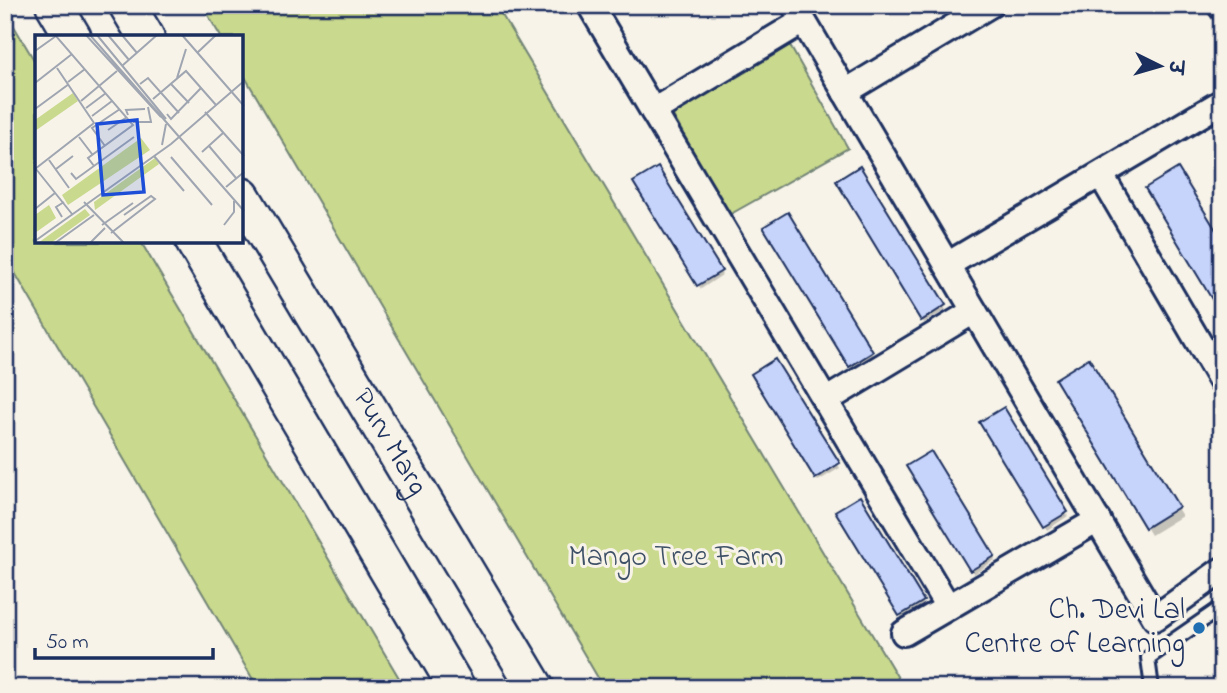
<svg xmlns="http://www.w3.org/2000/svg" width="1227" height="693" font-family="'Indie Flower','Playpen Sans Deva',sans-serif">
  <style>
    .green { fill: #c9d98d; stroke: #728476; stroke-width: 2 }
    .shadow { fill: #0003 }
    .building { fill: #c6d3fa; stroke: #1b2f5e; stroke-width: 2 }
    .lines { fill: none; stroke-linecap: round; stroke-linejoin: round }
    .lane-casing { stroke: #1b2f5e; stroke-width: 18 }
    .street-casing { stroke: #1b2f5e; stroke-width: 30 }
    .secondary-casing { stroke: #1b2f5e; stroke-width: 40 }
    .lane { stroke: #f7f3e8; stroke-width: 12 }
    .street { stroke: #f7f3e8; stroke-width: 24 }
    .secondary { stroke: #f7f3e8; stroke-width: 35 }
    .poi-dot { fill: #1f6fb2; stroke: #f7f3e8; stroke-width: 2.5 }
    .labels { text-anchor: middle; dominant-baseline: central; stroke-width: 6; stroke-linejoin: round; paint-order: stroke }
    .street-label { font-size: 30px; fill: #1b2f5e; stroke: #f7f3e8 }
    .park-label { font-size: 30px; fill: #3e5167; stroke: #f7f3e8 }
    .poi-label { font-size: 30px; fill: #1b2f5e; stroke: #f7f3e8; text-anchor: end }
    .inset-road { fill: none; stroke: #9fa5b1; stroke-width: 2 }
    .view { fill: #1d4ed8; fill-opacity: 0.15; stroke: #1d4ed8; stroke-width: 3.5 }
    .inset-edge { fill: none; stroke: #1b2f5e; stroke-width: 3.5 }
  </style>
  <rect width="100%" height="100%" fill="#f7f3e8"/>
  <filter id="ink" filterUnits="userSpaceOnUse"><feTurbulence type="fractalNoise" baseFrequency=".0143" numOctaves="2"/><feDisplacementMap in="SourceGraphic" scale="14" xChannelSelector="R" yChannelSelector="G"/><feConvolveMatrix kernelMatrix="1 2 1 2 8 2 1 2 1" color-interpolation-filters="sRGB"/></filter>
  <g filter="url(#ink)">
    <g class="green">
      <polygon points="202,5 496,5 904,688 604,688 242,72 242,37 221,37"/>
      <polygon points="5,11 37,65 37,242 141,242 405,688 258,688 5,256"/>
      <polygon points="789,44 848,148 729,215 671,112"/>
    </g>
    <g class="shadow">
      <polygon points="860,168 946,310 924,323 838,182"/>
      <polygon points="657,169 722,275 701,289 636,182"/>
      <polygon points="787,215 874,356 852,370 766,228"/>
      <polygon points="775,361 840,468 818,481 753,375"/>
      <polygon points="1088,361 1182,516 1151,535 1057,380"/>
      <polygon points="1003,410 1068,516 1047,530 982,423"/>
      <polygon points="930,453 995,560 974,574 909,467"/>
      <polygon points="859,498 924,605 902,618 837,511"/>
    </g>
    <g class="building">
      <polygon points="860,166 946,305 921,321 836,181"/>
      <polygon points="658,167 722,271 697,286 633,182"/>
      <polygon points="1178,168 1222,240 1222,316 1145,188"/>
      <polygon points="788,212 873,352 849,367 763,227"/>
      <polygon points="1089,358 1179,507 1145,528 1055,379"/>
      <polygon points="775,359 840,463 815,479 751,374"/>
      <polygon points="1004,407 1068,512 1043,527 979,422"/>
      <polygon points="931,451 995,556 970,571 906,466"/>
      <polygon points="860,496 924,601 899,616 835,511"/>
    </g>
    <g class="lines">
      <g class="lane-casing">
        <polyline id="lane" points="1152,688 1148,658 1222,607"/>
      </g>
      <g class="street-casing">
        <g id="street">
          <polyline points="590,5 948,607"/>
          <polyline points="794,5 1155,618 1222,570"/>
          <polyline points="1220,5 1222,8"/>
          <polyline points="845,92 990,5"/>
          <polyline points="653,111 803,21"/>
          <polyline points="1101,175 1222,382"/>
          <polyline points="947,265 1222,102"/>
          <polyline points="825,401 974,311"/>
          <polyline points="904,633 1098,520"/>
        </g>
      </g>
      <g class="secondary-casing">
        <g id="secondary">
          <polyline points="54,5 73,37"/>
          <polyline points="127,5 146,37"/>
          <path id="s1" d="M242 196 536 688"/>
          <polyline points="194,242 457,688"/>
        </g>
      </g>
      <use href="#lane" class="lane"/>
      <use href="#street" class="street"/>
      <use href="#secondary" class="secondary"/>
    </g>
  </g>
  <circle class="poi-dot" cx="1199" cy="628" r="7"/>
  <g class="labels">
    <g class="street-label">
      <text stroke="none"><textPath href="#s1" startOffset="287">Purv Marg</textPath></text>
    </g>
    <g class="park-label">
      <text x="676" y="558">Mango Tree Farm</text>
    </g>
    <g class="poi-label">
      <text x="1185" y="611">Ch. Devi Lal<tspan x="1185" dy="34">Centre of Learning</tspan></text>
    </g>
  </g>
  <g transform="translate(35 35)">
    <rect width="208" height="208" fill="#f7f3e8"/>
    <path d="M38 58 43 66 0 96V85ZM106 103 115 115 33 170 27 160ZM120 123 124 129 60 175 59 167ZM14 170 21 183 0 198V180ZM50 174 55 180 16 208H3Z" fill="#c9d98d"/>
    <path class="inset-road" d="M51 0 126 82M55 0 209 176M62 0 131 84M73 0 94 25M87 0 102 18M147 0 209 71M0 16 21 1 98 90 53 123 59 131M162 18 181 0M88 30 122 0M142 43 151 14M33 47 50 34M0 48 37 19M105 49 113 43 144 78M136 49 154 68M118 64 151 36 181 70M46 66 82 36M51 73 71 58M0 74 34 49M170 77 209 121M132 79 136 84 166 53M93 80 91 75 110 74M57 81 77 66M98 87H116L113 72M73 95 92 82M44 102 57 119M127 110 131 89M70 111 57 93 85 74M174 111 201 143M167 117 188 98M119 121 149 156M136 122 177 170M14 125 34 153M0 134 59 88 22 33M1 134 37 179M21 134 38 121M36 138 41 144 99 102M191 152 209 137M49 167 89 208M0 174 20 158M27 182 21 172 29 167M67 190 98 168M189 190 199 177V166M76 198 120 164 116 161 89 180M0 206 136 109 209 46M20 208 59 180M55 208 70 193"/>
    <path class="view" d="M102 85 109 157 68 160 62 89Z"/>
    <rect width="208" height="208" class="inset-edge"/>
  </g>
  <rect width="1227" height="693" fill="none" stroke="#f7f3e8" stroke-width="28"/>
  <rect x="14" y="14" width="1199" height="665" fill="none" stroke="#1b2f5e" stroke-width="2.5" filter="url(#ink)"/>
  <g transform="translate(1160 66) rotate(95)" stroke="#f7f3e8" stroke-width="5" paint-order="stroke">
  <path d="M0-5L12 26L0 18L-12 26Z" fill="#1b2f5e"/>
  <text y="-10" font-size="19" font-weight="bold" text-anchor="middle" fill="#1b2f5e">उ</text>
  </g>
  <path d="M35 648v10h178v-10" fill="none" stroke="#1b2f5e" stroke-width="3.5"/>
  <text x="46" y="648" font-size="21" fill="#1b2f5e" stroke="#f7f3e8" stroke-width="5" paint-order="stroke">50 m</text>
</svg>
